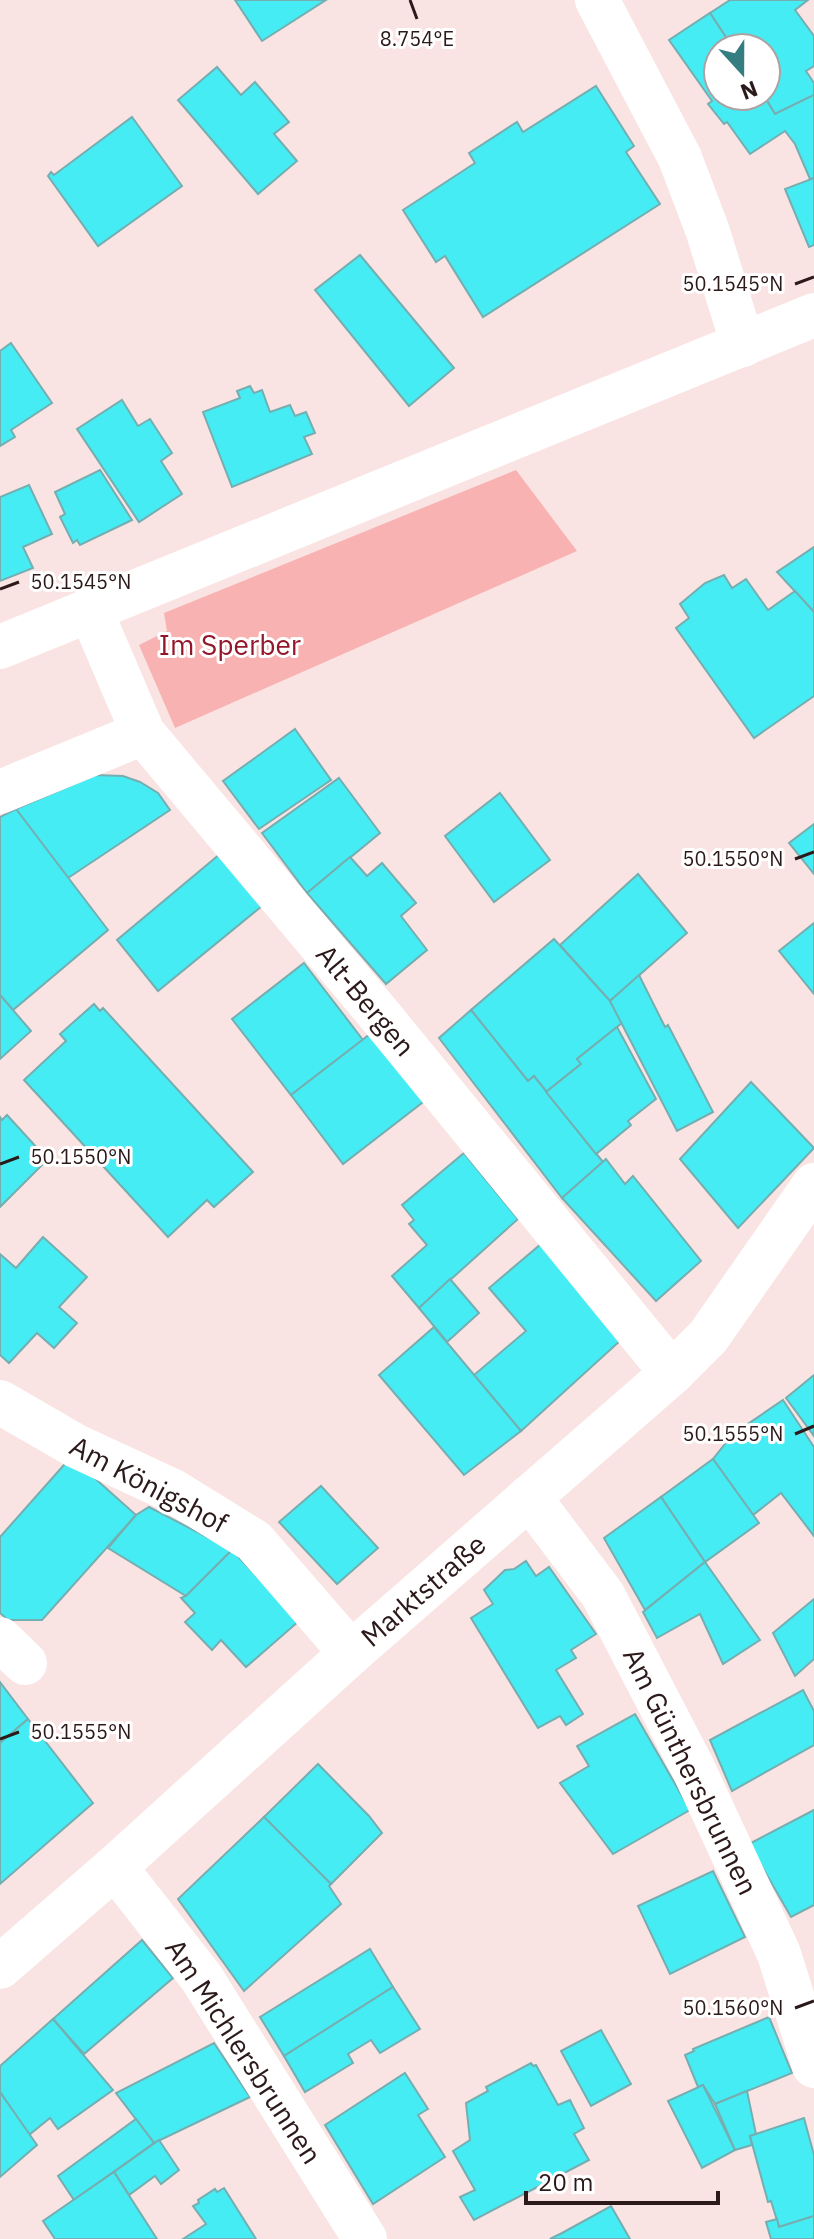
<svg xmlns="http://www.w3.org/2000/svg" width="814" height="2239" font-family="'IBM Plex Sans',sans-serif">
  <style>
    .green { fill: #f8b2b1 }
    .building { fill: #46ecf3; stroke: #75aeb1; stroke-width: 2 }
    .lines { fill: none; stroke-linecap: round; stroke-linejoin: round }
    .minor { stroke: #fff; stroke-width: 44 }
    .ticks { fill: none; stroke: #2c1919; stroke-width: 3 }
    .labels { text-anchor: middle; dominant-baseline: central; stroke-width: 6; stroke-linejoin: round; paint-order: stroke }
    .park-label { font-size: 28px; fill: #92172b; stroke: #fff }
    .street-label { font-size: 28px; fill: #2c1919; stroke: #fff }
    .ticks-label { font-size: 20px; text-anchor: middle; fill: #2c1919; stroke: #fff; stroke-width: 6; stroke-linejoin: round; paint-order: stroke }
  </style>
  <rect width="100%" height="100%" fill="#fae4e3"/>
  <polygon class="green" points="516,470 577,551 175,728 139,645 167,631 164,613"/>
  <g class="building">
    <polygon points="235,0 326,0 262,41"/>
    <polygon points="730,0 808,0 795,10 814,36 814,66 806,71 814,83 814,95 775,114 764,96 766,96 766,48 733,48 710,13"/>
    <polygon points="710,13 733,48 718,48 718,96 764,96 775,114 814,95 814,178 810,179 795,144 785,131 750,154 727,122 724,124 708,104 712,101 669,40"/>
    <polygon points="217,67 241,95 255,82 289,122 274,134 297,161 258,194 178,100"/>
    <polygon points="596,86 634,146 626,152 660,204 483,317 445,256 436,262 403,210 475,163 469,153 517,122 523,132"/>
    <polygon points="132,117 182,186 98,246 48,176 51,172 54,175"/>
    <polygon points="814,178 814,245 809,247 785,189"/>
    <polygon points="360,255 454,368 409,406 315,290"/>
    <polygon points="11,343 52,403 11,430 15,437 0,446 0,351"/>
    <polygon points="250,386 254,393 262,390 270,412 290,405 295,416 306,412 315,433 304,437 312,454 232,487 203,412 240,398 237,391"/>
    <polygon points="122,400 138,426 150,419 172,453 161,461 182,494 139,522 77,429"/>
    <polygon points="100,470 132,520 80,545 77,540 73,543 60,517 65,514 55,492"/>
    <polygon points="29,485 52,534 23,547 33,568 0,581 0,497"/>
    <polygon points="814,547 814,612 777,572"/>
    <polygon points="724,575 732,588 746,579 768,610 795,591 814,612 814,696 754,738 676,628 689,618 680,604 705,583"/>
    <polygon points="295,729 331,780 259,829 223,781"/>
    <polygon points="95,775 123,776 140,782 158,793 170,810 68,878 16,809"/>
    <polygon points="339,778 380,833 307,893 262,833"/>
    <polygon points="500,793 550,860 494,902 445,836"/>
    <polygon points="16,809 108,930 13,1010 0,995 0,817"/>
    <polygon points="814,824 814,874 789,843"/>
    <polygon points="220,854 262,906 158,991 117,940"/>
    <polygon points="350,857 367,876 382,863 416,903 401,916 427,950 386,984 307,893"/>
    <polygon points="638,874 687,933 610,1001 560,945"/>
    <polygon points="814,923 814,994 779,951"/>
    <polygon points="554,939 610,1001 622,1023 577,1059 581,1064 546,1092 534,1076 528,1081 471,1010"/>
    <polygon points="304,963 363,1040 291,1095 232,1019"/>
    <polygon points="639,975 665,1027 668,1025 713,1112 677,1131 610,1001"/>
    <polygon points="0,995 31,1031 0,1059"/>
    <polygon points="94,1004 100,1011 103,1008 253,1172 214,1207 207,1200 168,1237 24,1080 66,1041 60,1034"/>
    <polygon points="471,1010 528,1081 534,1076 603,1162 562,1198 439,1038"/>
    <polygon points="617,1027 656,1099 628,1121 631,1125 596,1154 546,1092 581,1064 577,1059"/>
    <polygon points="374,1031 427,1099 343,1164 291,1095"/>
    <polygon points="751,1082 814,1148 738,1228 680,1159"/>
    <polygon points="7,1115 40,1151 34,1155 43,1164 0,1207 0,1117 2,1120"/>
    <polygon points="464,1153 518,1219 419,1308 392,1276 427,1245 409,1224 414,1220 402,1205"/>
    <polygon points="606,1159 625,1184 633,1176 701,1261 656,1301 562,1198"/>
    <polygon points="43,1237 87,1277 59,1307 77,1323 54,1348 37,1333 9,1363 0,1355 0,1254 16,1268"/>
    <polygon points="541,1244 621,1340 521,1431 474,1375 526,1331 489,1288"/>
    <polygon points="450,1279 479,1313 447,1342 419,1308"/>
    <polygon points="434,1327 521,1431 464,1475 379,1375"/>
    <polygon points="814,1375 814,1436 786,1398"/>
    <polygon points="783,1400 814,1447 814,1536 781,1493 753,1515 713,1459 733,1434"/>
    <polygon points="71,1457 136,1515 42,1620 8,1620 0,1613 0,1537"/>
    <polygon points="713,1459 759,1523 705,1562 661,1497"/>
    <polygon points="321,1486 378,1548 337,1584 279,1522"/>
    <polygon points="661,1497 705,1562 645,1610 604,1538"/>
    <polygon points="149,1507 232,1550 186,1596 108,1548 136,1515"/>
    <polygon points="232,1550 299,1621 246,1667 221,1640 212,1650 185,1622 195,1613 181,1598 186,1596"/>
    <polygon points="526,1561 536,1576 549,1567 596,1634 571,1650 576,1658 556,1670 583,1714 566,1725 560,1716 538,1728 471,1618 493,1604 484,1590 505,1570 514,1569"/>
    <polygon points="705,1562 760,1640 723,1664 700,1614 657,1638 643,1612"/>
    <polygon points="814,1599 814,1659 795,1676 773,1633"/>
    <polygon points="0,1682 28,1719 0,1743"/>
    <polygon points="803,1690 814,1711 814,1745 732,1791 710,1740"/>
    <polygon points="635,1714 690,1810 613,1854 560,1783 589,1766 577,1746"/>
    <polygon points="28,1719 93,1803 0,1884 0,1743"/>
    <polygon points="318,1764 369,1816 382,1833 331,1884 264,1817"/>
    <polygon points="814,1810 814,1905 791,1917 749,1844"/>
    <polygon points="264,1817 331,1884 329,1886 341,1904 244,1991 178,1899"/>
    <polygon points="713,1871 745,1937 670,1974 638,1906"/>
    <polygon points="142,1940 173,1978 84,2054 53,2019"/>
    <polygon points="370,1949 393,1987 284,2056 260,2017"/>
    <polygon points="393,1987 420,2029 380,2053 371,2040 348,2054 353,2063 305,2092 284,2056"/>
    <polygon points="769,2017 792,2073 715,2104 703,2085 698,2087 685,2055 694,2051 693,2049"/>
    <polygon points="53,2019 113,2090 58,2129 50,2118 29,2135 0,2092 0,2066"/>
    <polygon points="601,2030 631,2084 591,2106 561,2051"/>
    <polygon points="214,2043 250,2097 154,2143 116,2093"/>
    <polygon points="531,2063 533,2066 536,2065 558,2105 570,2100 584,2128 574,2134 589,2160 474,2220 460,2197 475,2190 453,2151 470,2140 466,2103 488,2091 486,2087"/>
    <polygon points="405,2073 428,2109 418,2115 445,2157 373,2204 325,2125"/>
    <polygon points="703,2085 735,2150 702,2168 668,2101"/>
    <polygon points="747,2091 756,2134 750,2136 752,2145 735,2150 715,2104"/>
    <polygon points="0,2092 37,2145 0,2177"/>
    <polygon points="804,2118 814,2155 814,2216 779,2227 771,2201 768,2202 750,2136"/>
    <polygon points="136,2119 154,2143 74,2200 58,2176"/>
    <polygon points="159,2140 179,2170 161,2184 155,2176 129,2195 114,2172"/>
    <polygon points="114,2172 157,2239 55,2239 43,2221"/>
    <polygon points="224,2188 256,2239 183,2239 206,2224 193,2206 199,2203 198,2200 215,2189 217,2192"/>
    <polygon points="611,2206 630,2239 550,2239 562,2233"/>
    <polygon points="814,2216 814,2239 771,2239 766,2222 777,2219 779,2227"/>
  </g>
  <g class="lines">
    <g class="minor">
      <polyline points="597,0 680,158 708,232 743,345"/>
      <polyline points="90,609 143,733 382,1018 672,1373"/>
      <polyline points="0,647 814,315"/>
      <polyline points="0,792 143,733"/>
      <polyline points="0,1402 76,1446 173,1491 254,1541 351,1653"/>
      <polyline points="529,1497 603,1595 694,1770 779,1954 814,2066"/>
      <polyline points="0,1639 25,1663"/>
      <polyline points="115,1867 201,1977 365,2239"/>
      <polyline points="0,1967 115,1867 351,1653 672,1373 708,1337 814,1185"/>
    </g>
  </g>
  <path class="ticks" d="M410 0 417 19M795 284 814 277M0 589 19 582M795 859 814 852M0 1164 19 1157M795 1434 814 1426M0 1739 19 1732M795 2008 814 2001"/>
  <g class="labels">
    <g class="park-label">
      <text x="230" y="644">Im Sperber</text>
    </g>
    <g class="street-label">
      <text transform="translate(366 1000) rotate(50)">Alt-Bergen</text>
      <text transform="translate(149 1484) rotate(28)">Am Königshof</text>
      <text transform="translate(423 1590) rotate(-41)">Marktstraße</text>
      <text transform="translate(691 1771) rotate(64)">Am Günthersbrunnen</text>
      <text transform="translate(244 2051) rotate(57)">Am Michlersbrunnen</text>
    </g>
  </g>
  <g class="ticks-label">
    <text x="417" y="46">8.754°E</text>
    <text x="733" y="291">50.1545°N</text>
    <text x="81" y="589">50.1545°N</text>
    <text x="733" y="866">50.1550°N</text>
    <text x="81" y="1164">50.1550°N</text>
    <text x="733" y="1441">50.1555°N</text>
    <text x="81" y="1739">50.1555°N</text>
    <text x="733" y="2015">50.1560°N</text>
  </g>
  <g transform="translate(742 72) rotate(159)"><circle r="38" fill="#ffffff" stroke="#aba3a3" stroke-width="2"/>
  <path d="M0-6L14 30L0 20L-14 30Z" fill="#347d80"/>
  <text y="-12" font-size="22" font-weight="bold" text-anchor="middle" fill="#2c1919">N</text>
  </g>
  <path d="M526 2191v12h192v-12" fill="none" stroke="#2c1919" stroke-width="4"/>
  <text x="538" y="2191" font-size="24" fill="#2c1919" stroke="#ffffff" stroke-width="6" paint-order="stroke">20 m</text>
</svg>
